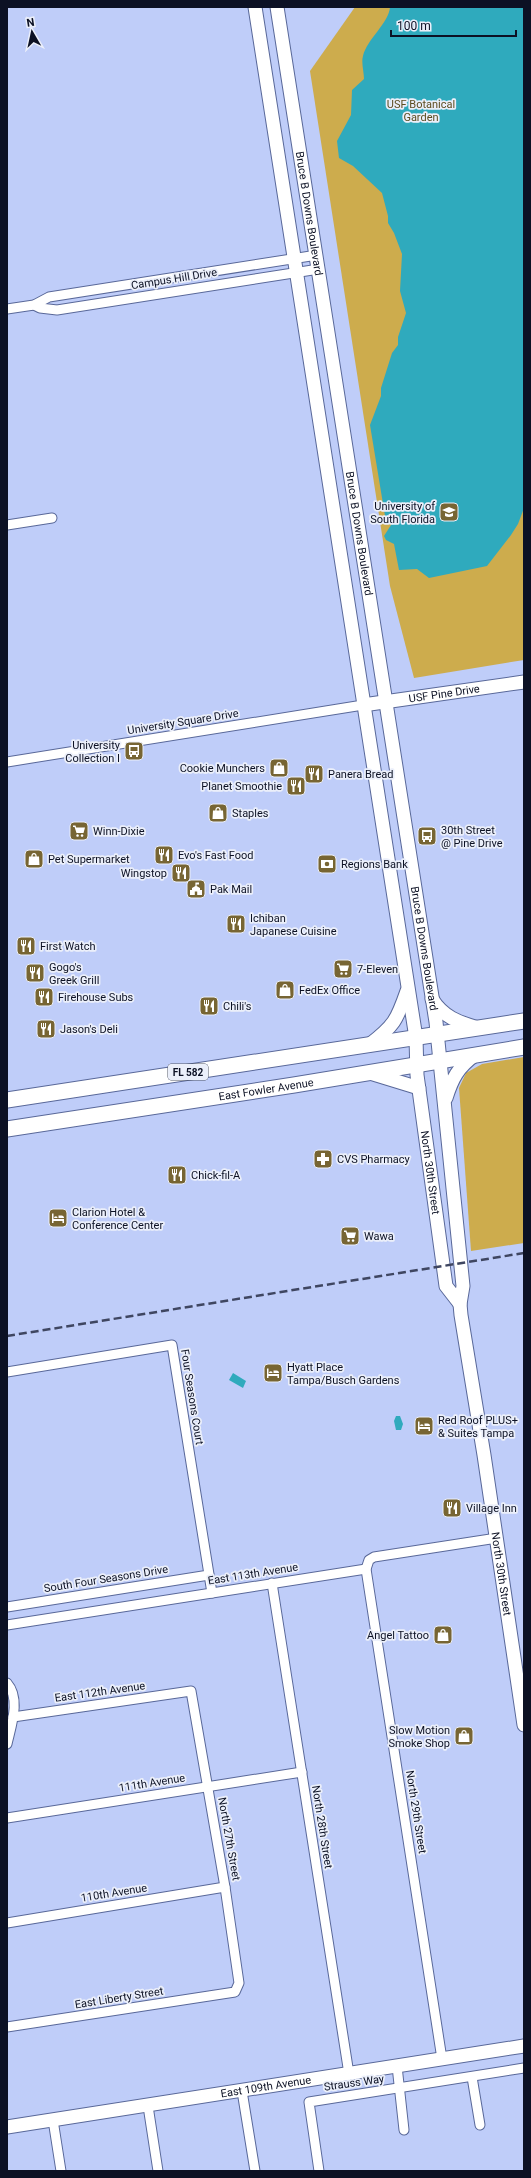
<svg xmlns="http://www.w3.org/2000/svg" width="531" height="2178" font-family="Roboto,sans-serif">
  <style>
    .green { fill: #cdac4d }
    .water { fill: #2faabd }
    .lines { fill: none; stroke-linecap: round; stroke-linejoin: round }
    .street-casing { stroke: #596899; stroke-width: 11 }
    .secondary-casing { stroke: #596899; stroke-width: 15 }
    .primary-casing { stroke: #596899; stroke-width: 17 }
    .street { stroke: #fff; stroke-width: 9 }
    .secondary { stroke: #fff; stroke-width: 13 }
    .primary { stroke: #fff; stroke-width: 15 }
    .rail { stroke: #3f4661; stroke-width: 2.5; stroke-dasharray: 8 4; stroke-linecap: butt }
    .labels { text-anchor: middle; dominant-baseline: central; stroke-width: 3.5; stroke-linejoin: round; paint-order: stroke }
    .shield { fill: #ebeffa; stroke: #4f5464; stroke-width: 1 }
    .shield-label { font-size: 10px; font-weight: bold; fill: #0c1124 }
    .park-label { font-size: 11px; fill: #5c4d20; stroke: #ebeffa }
    .street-label { font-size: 11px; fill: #0c1124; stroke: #ebeffa }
    .poi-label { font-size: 11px; fill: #0c1124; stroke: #ebeffa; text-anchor: start }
  </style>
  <rect width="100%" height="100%" fill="#bfcdf9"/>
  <g class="green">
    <polygon points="355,7 524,7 524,660 414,678 390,586 310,71"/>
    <polygon points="524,1057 524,1243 471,1251 459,1088 466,1073 482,1064"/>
  </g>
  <g class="water">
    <path d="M390 7H524V508L518 524 511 535 487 566 429 578 417 569 399 570 394 544 386 540 384 536 391 525 389 518 385 516 370 425 381 396V388L392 353 398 345V337L406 313 400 291 402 254 394 233 388 223V216L382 193 353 166 339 158 337 141 351 115 352 90 364 79C364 72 361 62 363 56 367 39 389 23 390 7Z"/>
    <polygon points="233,1373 246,1381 243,1388 229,1380"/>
    <polygon points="396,1416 400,1416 403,1424 401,1430 396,1430 394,1421"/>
  </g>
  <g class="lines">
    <g class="street-casing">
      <g id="street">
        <polyline points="34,305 40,308 57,310 319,269"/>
        <polyline points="7,309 34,305 49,297 317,255"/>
        <polyline points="7,525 52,518"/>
        <polyline points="7,762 363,705"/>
        <polyline points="7,1372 172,1345 212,1593"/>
        <polyline points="272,1583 349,2074"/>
        <polyline points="7,1607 209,1575"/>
        <polyline points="7,1625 366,1569"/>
        <path d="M7 1683C21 1699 11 1726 7 1744"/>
        <polyline points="7,1818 302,1772"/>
        <polyline points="7,1923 225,1887"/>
        <polyline points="7,2027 235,1992 239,1983 225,1887 191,1691 13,1717"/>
        <polyline points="442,2059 366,1569 369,1560 374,1557 497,1538"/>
        <polyline points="397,2066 404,2130"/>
        <polyline points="472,2077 480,2125"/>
        <polyline points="242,2091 255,2171"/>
        <polyline points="148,2106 158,2171"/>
        <polyline points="53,2120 61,2171"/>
        <polyline points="319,2171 309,2102 524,2068"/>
      </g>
    </g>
    <g class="secondary-casing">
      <g id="secondary">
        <path id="s1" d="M255 7 416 1038 417 1075 446 1286 460 1304"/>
        <path id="s2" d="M277 7 436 1022 463 1286 460 1304 461 1315 484 1455 524 1725"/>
        <path id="s3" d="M363 705 524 682"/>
        <path d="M432 999C443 1017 458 1022 478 1028"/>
        <path d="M369 1045C394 1026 397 1020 407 991"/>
        <polyline points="370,1073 419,1088"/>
        <path d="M446 1098C452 1079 458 1067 475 1055"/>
        <path id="s4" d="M7 2127 524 2046"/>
      </g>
    </g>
    <g class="primary-casing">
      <g id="primary">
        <polyline points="7,1100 524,1021"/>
        <path id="s5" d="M7 1129 294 1085 524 1047"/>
      </g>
    </g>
    <use href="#street" class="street"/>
    <use href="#secondary" class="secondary"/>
    <use href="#primary" class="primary"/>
    <polyline class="rail" points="7,1336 524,1253"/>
  </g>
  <defs>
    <g id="university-square" transform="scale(1)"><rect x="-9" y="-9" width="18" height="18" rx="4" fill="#776533" stroke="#ebeffa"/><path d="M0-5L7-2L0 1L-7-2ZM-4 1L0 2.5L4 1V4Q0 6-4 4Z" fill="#fff"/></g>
    <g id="bus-square" transform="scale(1)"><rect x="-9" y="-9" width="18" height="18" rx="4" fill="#776533" stroke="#ebeffa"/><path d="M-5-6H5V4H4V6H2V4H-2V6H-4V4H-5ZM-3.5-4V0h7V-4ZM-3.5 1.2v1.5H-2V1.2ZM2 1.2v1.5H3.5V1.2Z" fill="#fff"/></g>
    <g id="shop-square" transform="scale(1)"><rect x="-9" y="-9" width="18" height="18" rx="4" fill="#776533" stroke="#ebeffa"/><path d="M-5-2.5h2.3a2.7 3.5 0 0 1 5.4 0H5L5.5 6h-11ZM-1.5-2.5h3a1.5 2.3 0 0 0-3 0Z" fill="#fff"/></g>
    <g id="restaurant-square" transform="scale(1)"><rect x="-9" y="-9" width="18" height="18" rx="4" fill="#776533" stroke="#ebeffa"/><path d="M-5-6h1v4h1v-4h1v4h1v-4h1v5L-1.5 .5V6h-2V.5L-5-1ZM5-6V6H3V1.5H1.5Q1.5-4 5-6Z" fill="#fff"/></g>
    <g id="supermarket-square" transform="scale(1)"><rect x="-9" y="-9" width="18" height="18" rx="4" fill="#776533" stroke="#ebeffa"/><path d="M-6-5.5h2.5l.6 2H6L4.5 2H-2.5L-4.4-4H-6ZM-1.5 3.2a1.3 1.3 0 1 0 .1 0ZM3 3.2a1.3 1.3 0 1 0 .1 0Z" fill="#fff"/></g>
    <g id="bank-square" transform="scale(1)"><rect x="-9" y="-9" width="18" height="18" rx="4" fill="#776533" stroke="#ebeffa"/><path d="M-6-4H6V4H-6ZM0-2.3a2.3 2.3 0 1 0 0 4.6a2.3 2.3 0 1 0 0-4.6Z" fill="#fff"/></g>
    <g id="civic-square" transform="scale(1)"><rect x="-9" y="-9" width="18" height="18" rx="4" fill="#776533" stroke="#ebeffa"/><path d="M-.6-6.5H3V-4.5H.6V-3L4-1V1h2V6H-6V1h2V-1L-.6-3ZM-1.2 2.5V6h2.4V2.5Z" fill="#fff"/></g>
    <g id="pharmacy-square" transform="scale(1)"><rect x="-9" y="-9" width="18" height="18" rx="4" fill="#776533" stroke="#ebeffa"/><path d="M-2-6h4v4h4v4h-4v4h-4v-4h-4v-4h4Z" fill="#fff"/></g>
    <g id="hotel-square" transform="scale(1)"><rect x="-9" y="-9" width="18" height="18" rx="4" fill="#776533" stroke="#ebeffa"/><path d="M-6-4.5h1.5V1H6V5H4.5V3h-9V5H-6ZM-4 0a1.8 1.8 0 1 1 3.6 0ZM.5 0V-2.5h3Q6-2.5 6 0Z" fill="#fff"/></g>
  </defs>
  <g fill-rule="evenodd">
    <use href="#university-square" x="449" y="512"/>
    <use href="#bus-square" x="134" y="751"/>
    <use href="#shop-square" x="279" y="768"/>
    <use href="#restaurant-square" x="314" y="774"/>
    <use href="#restaurant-square" x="296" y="786"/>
    <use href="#shop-square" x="218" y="813"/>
    <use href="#supermarket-square" x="79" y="831"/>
    <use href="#bus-square" x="427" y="836"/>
    <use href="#restaurant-square" x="164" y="855"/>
    <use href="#shop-square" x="34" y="859"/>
    <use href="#bank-square" x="327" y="864"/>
    <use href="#restaurant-square" x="181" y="873"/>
    <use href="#civic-square" x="196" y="889"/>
    <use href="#restaurant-square" x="236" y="924"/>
    <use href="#restaurant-square" x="26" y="946"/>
    <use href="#supermarket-square" x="343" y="969"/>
    <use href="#restaurant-square" x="35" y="973"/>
    <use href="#shop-square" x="285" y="990"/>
    <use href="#restaurant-square" x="44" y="997"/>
    <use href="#restaurant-square" x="209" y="1006"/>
    <use href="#restaurant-square" x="46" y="1029"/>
    <use href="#pharmacy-square" x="323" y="1159"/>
    <use href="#restaurant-square" x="177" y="1175"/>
    <use href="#hotel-square" x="58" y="1218"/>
    <use href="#supermarket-square" x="350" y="1236"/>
    <use href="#hotel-square" x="273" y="1373"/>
    <use href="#hotel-square" x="424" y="1426"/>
    <use href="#restaurant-square" x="452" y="1508"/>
    <use href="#shop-square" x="443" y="1635"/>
    <use href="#shop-square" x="464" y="1736"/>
  </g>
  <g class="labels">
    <rect class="shield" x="168" y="1064" width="40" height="16" rx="3"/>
    <g class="shield-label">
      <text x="188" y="1072">FL 582</text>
    </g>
    <g class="park-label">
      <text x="421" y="104">USF Botanical<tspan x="421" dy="13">Garden</tspan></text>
    </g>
    <g class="street-label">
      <text stroke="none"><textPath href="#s2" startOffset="209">Bruce B Downs Boulevard</textPath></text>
      <text transform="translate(174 279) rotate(-9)">Campus Hill Drive</text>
      <text stroke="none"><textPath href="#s2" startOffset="533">Bruce B Downs Boulevard</textPath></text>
      <text stroke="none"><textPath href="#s3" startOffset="82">USF Pine Drive</textPath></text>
      <text transform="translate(183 722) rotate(-9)">University Square Drive</text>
      <text stroke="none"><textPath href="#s2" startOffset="953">Bruce B Downs Boulevard</textPath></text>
      <text stroke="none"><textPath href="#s5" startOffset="262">East Fowler Avenue</textPath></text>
      <text stroke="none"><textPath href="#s1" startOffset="1179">North 30th Street</textPath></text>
      <text transform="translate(192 1397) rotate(81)">Four Seasons Court</text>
      <text transform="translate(253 1574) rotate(-9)">East 113th Avenue</text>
      <text stroke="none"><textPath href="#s2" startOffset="1584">North 30th Street</textPath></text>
      <text transform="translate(106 1579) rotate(-9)">South Four Seasons Drive</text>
      <text transform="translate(100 1692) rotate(-8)">East 112th Avenue</text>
      <text transform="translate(152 1783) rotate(-9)">111th Avenue</text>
      <text transform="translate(416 1812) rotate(81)">North 29th Street</text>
      <text transform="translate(322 1827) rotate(81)">North 28th Street</text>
      <text transform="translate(229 1839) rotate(80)">North 27th Street</text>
      <text transform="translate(114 1893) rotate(-9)">110th Avenue</text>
      <text transform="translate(119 1998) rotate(-9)">East Liberty Street</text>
      <text transform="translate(354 2083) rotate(-8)">Strauss Way</text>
      <text stroke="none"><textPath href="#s4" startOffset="262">East 109th Avenue</textPath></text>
    </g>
    <g class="poi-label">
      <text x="435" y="506" text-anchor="end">University of<tspan x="435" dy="13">South Florida</tspan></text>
      <text x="120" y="745" text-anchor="end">University<tspan x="120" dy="13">Collection I</tspan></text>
      <text x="265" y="768" text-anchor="end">Cookie Munchers</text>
      <text x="328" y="774">Panera Bread</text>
      <text x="282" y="786" text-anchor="end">Planet Smoothie</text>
      <text x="232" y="813">Staples</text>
      <text x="441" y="830">30th Street<tspan x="441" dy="13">@ Pine Drive</tspan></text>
      <text x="93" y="831">Winn-Dixie</text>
      <text x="178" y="855">Evo's Fast Food</text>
      <text x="48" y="859">Pet Supermarket</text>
      <text x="341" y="864">Regions Bank</text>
      <text x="167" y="873" text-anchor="end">Wingstop</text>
      <text x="210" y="889">Pak Mail</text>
      <text x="250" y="918">Ichiban<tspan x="250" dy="13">Japanese Cuisine</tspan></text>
      <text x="40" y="946">First Watch</text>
      <text x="49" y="967">Gogo's<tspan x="49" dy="13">Greek Grill</tspan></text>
      <text x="357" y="969">7-Eleven</text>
      <text x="299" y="990">FedEx Office</text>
      <text x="58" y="997">Firehouse Subs</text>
      <text x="223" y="1006">Chili's</text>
      <text x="60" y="1029">Jason's Deli</text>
      <text x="337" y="1159">CVS Pharmacy</text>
      <text x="191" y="1175">Chick-fil-A</text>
      <text x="72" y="1212">Clarion Hotel &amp;<tspan x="72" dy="13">Conference Center</tspan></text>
      <text x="364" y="1236">Wawa</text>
      <text x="287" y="1367">Hyatt Place<tspan x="287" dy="13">Tampa/Busch Gardens</tspan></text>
      <text x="438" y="1420">Red Roof PLUS+<tspan x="438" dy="13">&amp; Suites Tampa</tspan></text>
      <text x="466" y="1508">Village Inn</text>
      <text x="429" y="1635" text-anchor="end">Angel Tattoo</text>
      <text x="450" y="1730" text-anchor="end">Slow Motion<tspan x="450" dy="13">Smoke Shop</tspan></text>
    </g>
  </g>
  <rect width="531" height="2178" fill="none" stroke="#0c1124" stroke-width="16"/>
  <g transform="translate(32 32) rotate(351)" stroke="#ebeffa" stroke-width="3" paint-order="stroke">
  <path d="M0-3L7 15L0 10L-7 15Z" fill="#0c1124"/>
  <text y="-6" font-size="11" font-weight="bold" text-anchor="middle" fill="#0c1124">N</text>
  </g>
  <path d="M391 30v6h125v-6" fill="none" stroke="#0c1124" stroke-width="2"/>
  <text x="397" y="30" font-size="12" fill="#0c1124" stroke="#ebeffa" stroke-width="3" paint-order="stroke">100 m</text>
</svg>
